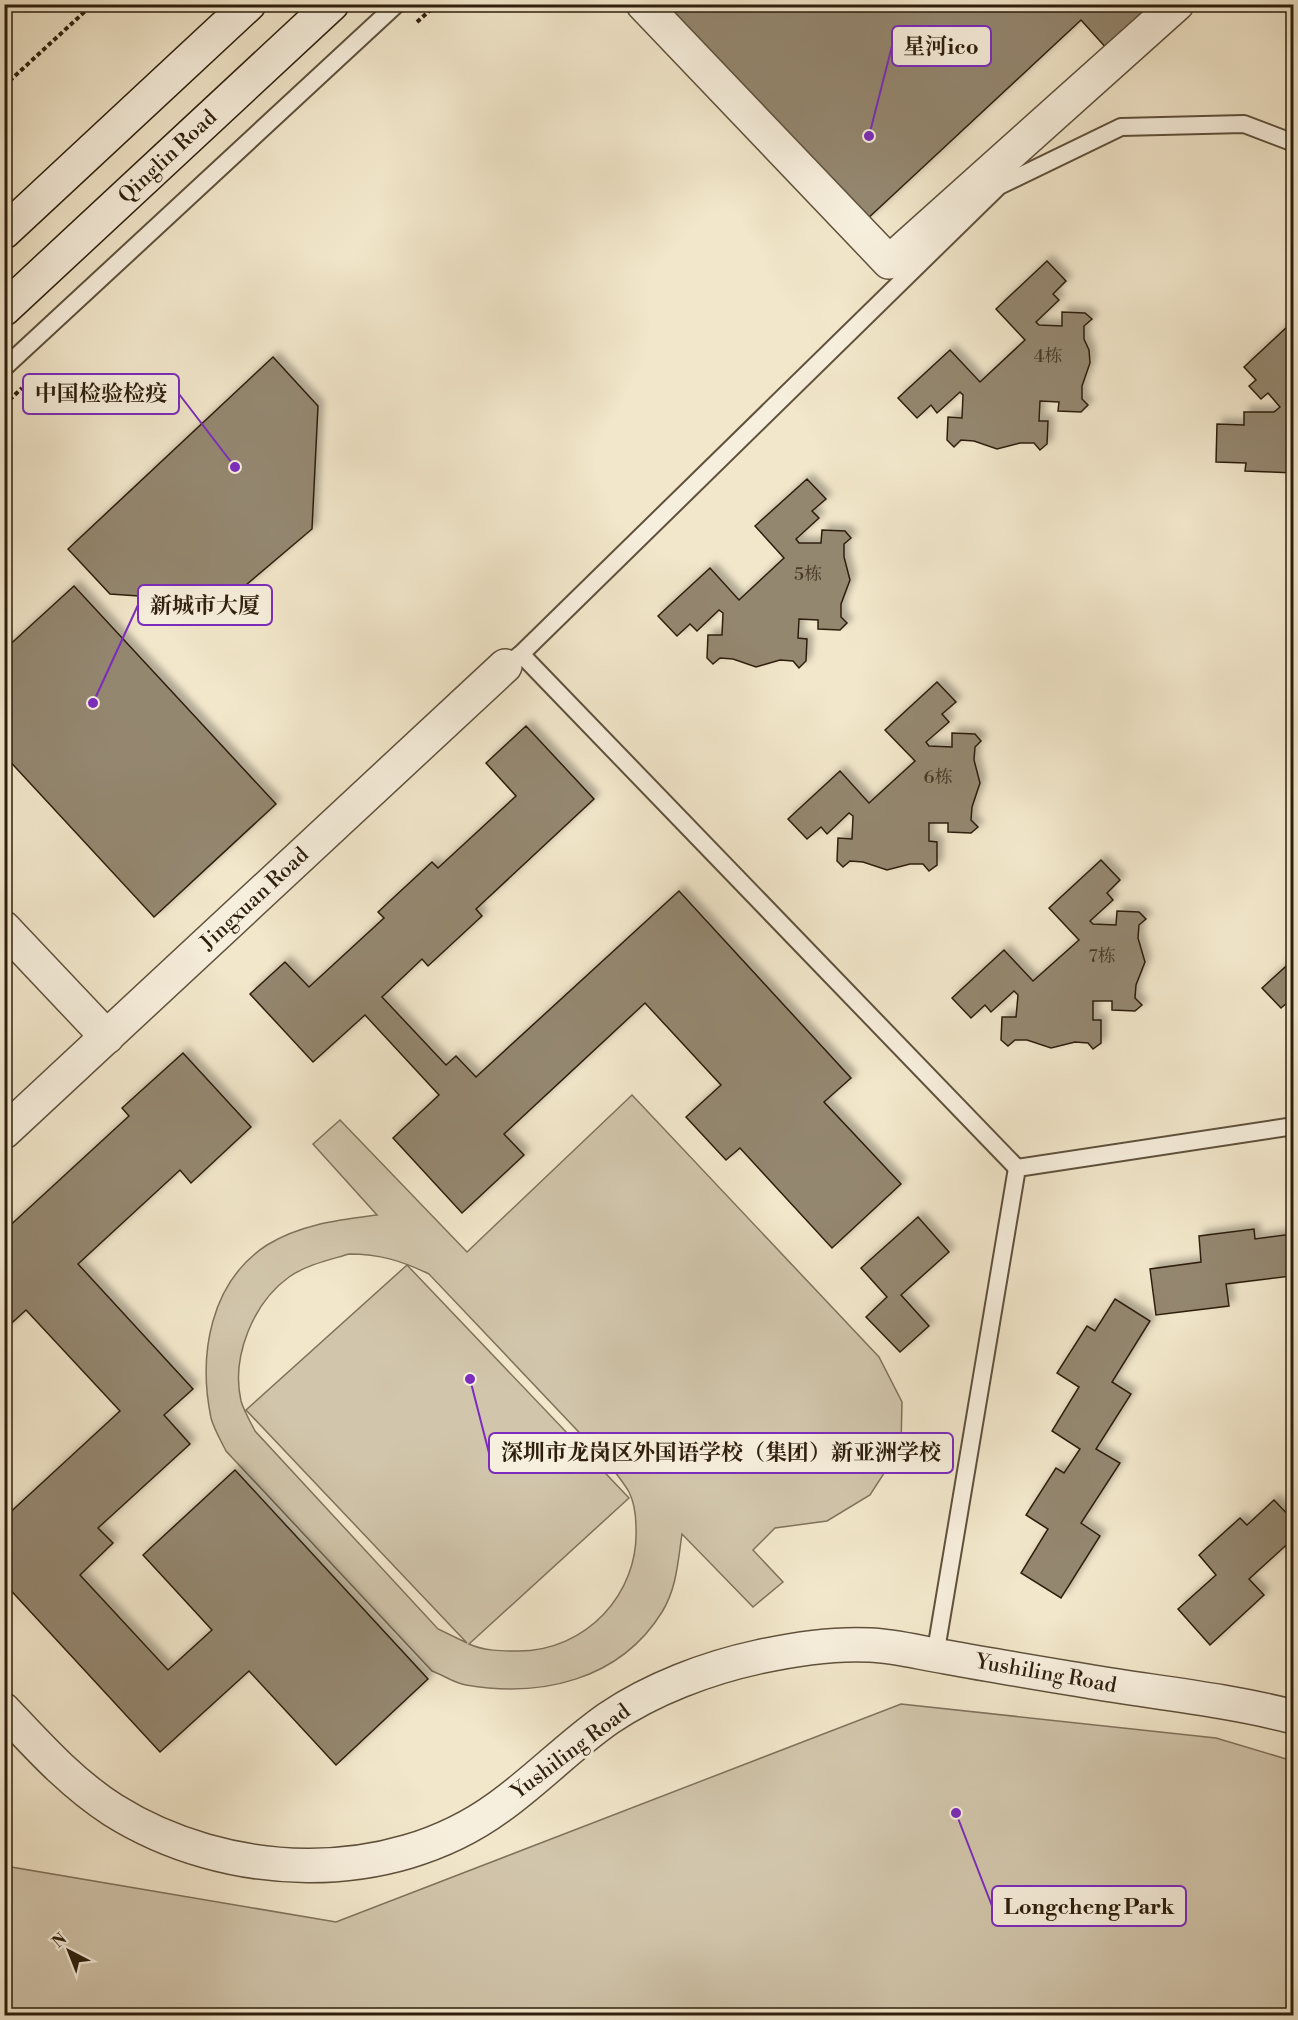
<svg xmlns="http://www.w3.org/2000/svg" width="1298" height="2020" font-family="'Libre Bodoni','Noto Serif SC',serif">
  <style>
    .green { fill: #d1c5ab; stroke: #80725c; stroke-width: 1.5; fill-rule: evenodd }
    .building { fill: #948770; stroke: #2e1f0d; stroke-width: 1.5; filter: url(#shadow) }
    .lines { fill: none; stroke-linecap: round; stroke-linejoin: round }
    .lane-casing { stroke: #5f513c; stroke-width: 20 }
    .street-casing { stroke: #5f513c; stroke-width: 36 }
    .secondary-casing { stroke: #2e1f0d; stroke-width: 36 }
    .path { stroke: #2e1f0d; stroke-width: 4; stroke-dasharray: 4.5 3; stroke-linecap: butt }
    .lane { stroke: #f7efdd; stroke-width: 16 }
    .street { stroke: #f7efdd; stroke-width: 33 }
    .secondary { stroke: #f7efdd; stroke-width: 33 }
    .labels { text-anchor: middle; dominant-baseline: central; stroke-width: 6; stroke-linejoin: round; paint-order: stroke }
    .number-label { font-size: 18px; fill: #483926 }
    .street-label { font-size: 21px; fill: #2e1f0d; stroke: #f7efdd }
    .leader { fill: none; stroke: #7b2cbf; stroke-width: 2 }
    .callout-dot { fill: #7b2cbf; stroke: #f7efdd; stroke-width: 2 }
    .callout { fill: #f7efdd; stroke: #7b2cbf; stroke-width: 2 }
    .callout-label { font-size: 22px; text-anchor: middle; font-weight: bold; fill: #2e1f0d }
  </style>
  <defs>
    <filter id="shadow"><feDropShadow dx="5.5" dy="-5.5" stdDeviation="3" flood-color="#0004"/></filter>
  </defs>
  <rect width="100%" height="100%" fill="#f2e7cb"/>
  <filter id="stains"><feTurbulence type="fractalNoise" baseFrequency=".00333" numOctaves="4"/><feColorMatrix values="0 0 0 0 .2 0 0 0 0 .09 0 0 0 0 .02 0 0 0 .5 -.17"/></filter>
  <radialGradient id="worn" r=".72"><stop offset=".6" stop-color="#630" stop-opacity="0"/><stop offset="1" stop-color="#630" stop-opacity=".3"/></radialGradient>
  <g class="green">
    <path d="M632 1095 879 1357 902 1402 901 1447 870 1495 827 1521 775 1528 753 1550 783 1582 753 1607 682 1534C678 1560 677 1588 662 1612 620 1680 541 1698 466 1685 454 1683 443 1675 432 1671L226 1451C221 1441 214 1429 211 1418 198 1355 210 1282 267 1245 301 1224 339 1220 377 1215L313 1144 340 1120 467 1252ZM349 1254C380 1254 402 1261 429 1274L611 1466C616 1474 624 1483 629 1492 634 1502 636 1517 636 1528 639 1594 586 1651 518 1651 502 1651 484 1651 469 1644L629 1498 407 1265 246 1410 467 1643 438 1629 255 1431C250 1421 244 1411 241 1401 231 1357 253 1303 289 1277 306 1265 329 1260 349 1254Z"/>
    <polygon points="901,1704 1216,1738 1293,1761 1293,2015 5,2015 5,1866 336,1922"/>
  </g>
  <g class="building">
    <polygon points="657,4 1159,4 1108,50 1081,20 864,222"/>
    <polygon points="1047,261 1066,281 1053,294 1059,300 1036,322 1039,325 1062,326 1062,312 1085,313 1092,319 1084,326 1084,339 1089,350 1090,363 1082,386 1082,399 1088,405 1081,412 1058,411 1059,402 1040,401 1039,421 1048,421 1047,444 1040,450 1034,443 1020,443 997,449 974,441 961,440 954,447 947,440 948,417 962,418 963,395 960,392 937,413 931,405 917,418 898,398 950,350 980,382 1025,340 996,309"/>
    <polygon points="1288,326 1294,332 1294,473 1245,471 1246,463 1216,462 1217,424 1244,425 1244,412 1274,412 1280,407 1268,393 1261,399 1249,386 1256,380 1244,367"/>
    <polygon points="273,357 318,406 312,529 226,602 110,594 68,549"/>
    <polygon points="807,479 826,499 812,511 819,518 796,539 799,543 821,543 822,530 845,531 851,538 844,544 844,557 850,580 841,604 841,617 847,623 840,630 818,629 818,620 799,619 798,638 807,639 806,661 799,668 793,661 780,660 756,667 733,659 720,658 713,664 707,658 708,635 722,635 723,613 719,610 697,631 690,624 677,636 658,616 710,568 739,600 784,558 755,526"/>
    <polygon points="74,586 276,804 154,917 4,755 4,650"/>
    <polygon points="937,682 956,702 942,714 949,722 926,742 929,746 952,747 952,733 975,734 981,741 975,747 974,760 980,783 972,807 971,820 978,827 971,833 948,832 948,823 929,823 929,841 937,842 937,865 929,871 923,864 910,864 887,870 863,862 850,861 843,867 837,861 838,838 852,839 853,816 849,813 827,834 821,827 807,839 788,819 840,771 869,803 915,761 885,730"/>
    <polygon points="526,726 594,799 476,909 482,916 428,966 422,959 382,997 446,1065 456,1056 476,1077 679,891 851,1078 824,1102 901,1184 832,1248 740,1148 726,1160 686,1117 721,1085 645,1003 504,1134 524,1155 462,1213 393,1138 439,1095 365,1015 313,1062 250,994 285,962 309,987 384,918 378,912 432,862 438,868 516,796 486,763"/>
    <polygon points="1101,860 1120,880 1107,893 1113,900 1090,921 1093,924 1116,925 1117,911 1139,912 1146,919 1139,925 1138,938 1145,962 1136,985 1135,998 1142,1005 1135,1011 1112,1010 1112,1001 1093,1001 1093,1020 1101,1020 1101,1043 1093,1049 1088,1043 1075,1042 1051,1048 1027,1040 1015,1040 1008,1046 1001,1040 1002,1017 1016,1017 1018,995 1014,991 991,1012 985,1005 971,1018 952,998 1004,950 1033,981 1079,940 1049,908"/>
    <polygon points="1294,959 1294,997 1281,1008 1262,988"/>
    <polygon points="183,1053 251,1127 191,1183 180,1170 78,1264 193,1389 164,1415 190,1444 98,1528 113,1543 80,1575 168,1670 212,1630 143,1555 235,1470 428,1679 336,1765 249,1671 160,1752 4,1583 4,1518 120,1411 26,1310 4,1330 4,1231 129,1116 122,1108"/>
    <polygon points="918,1217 949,1252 901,1295 929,1326 900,1352 866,1317 887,1297 861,1268"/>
    <polygon points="1254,1229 1255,1239 1292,1234 1294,1297 1291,1276 1226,1284 1229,1306 1156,1315 1150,1269 1201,1262 1199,1236"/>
    <polygon points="1115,1299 1150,1321 1112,1382 1131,1394 1096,1449 1120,1463 1081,1523 1100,1536 1061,1598 1021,1573 1048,1529 1026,1515 1056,1468 1064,1473 1080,1449 1052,1431 1079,1387 1057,1373 1087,1326 1095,1331"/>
    <polygon points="1274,1500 1294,1521 1294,1538 1249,1579 1264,1595 1210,1645 1178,1609 1216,1575 1199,1555 1240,1518 1247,1525"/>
  </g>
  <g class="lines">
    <g class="lane-casing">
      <g id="lane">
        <polyline points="4,368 397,4"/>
        <polyline points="521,654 1017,1168"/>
        <polyline points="505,666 521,654 999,186 1121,127 1244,124 1294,143"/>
        <polyline points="935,1656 1017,1168 1294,1126"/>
      </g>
    </g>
    <g class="street-casing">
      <g id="street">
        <polyline points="643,4 889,262 1177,4"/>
        <polyline points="4,928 107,1037"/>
        <polyline points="4,1132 505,666"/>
        <path d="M4 1710C38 1746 71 1783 113 1810 226 1881 388 1888 499 1807 537 1780 570 1745 609 1718 652 1689 707 1668 758 1657 794 1649 833 1643 870 1645 895 1646 921 1653 946 1657 995 1666 1044 1674 1092 1682 1159 1693 1228 1700 1294 1717"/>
      </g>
    </g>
    <g class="secondary-casing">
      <g id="secondary">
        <polyline points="4,232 249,4"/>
        <polyline points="4,309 332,4"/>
      </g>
    </g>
    <g class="path">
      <polyline points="417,22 437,4"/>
      <polyline points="4,86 93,4"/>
      <polyline points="4,405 22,388"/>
    </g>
    <use href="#lane" class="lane"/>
    <use href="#street" class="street"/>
    <use href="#secondary" class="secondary"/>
  </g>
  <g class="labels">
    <g class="number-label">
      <text x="1048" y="356">4栋</text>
      <text x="808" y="574">5栋</text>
      <text x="938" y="777">6栋</text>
      <text x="1102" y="956">7栋</text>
    </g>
    <g class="street-label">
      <text transform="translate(168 157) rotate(-43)">Qinglin Road</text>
      <text transform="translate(255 899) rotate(-43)">Jingxuan Road</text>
      <text transform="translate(1046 1674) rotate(10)">Yushiling Road</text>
      <text transform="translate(571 1752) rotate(-37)">Yushiling Road</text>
    </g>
  </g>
  <path class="leader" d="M869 136L892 46M235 467L179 394M93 703L138 605M470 1379L489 1453M956 1813L992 1906"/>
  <g class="callout-dot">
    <circle cx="869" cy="136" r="6"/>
    <circle cx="235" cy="467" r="6"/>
    <circle cx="93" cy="703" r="6"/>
    <circle cx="470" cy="1379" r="6"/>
    <circle cx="956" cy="1813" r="6"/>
  </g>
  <g class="callout">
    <rect x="892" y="26" width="99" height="40" rx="6"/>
    <rect x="23" y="374" width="156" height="40" rx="6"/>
    <rect x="138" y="585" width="134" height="40" rx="6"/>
    <rect x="489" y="1433" width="464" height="40" rx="6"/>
    <rect x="992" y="1886" width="194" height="40" rx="6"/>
  </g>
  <g class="callout-label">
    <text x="941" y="54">星河ico</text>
    <text x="101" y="401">中国检验检疫</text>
    <text x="205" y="613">新城市大厦</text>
    <text x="721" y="1460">深圳市龙岗区外国语学校（集团）新亚洲学校</text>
    <text x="1089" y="1914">Longcheng Park</text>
  </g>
  <rect width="1298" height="2020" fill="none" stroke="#f2e7cb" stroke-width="24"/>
  <rect x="6" y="6" width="1286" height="2008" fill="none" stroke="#2e1f0d" stroke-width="3"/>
  <rect x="12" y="12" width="1274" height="1996" fill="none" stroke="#2e1f0d" stroke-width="1.5"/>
  <g transform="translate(69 1951) rotate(318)" stroke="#f7efdd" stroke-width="4.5" paint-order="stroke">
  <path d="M0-4.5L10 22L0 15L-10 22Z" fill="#2e1f0d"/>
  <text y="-9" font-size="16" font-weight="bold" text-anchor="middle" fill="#2e1f0d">N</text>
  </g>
  <rect width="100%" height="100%" filter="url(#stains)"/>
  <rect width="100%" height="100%" fill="url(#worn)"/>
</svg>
